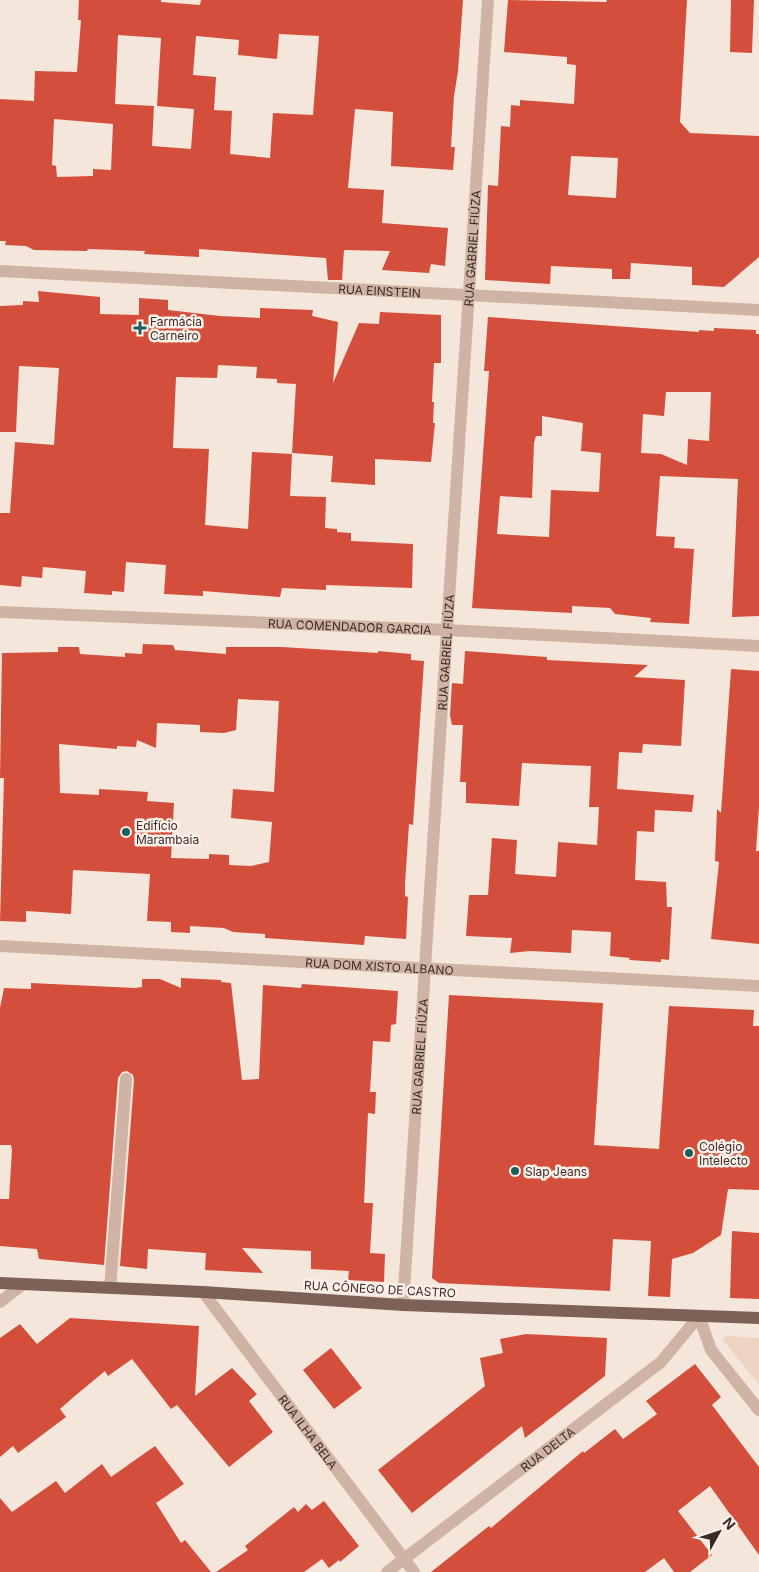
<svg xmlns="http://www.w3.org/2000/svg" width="759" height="1572" font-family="Inter,sans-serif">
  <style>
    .plaza { fill: #eed5c1 }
    .building { fill: #d34f3c; fill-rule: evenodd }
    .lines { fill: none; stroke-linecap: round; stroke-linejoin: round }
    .minor { stroke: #cfb4a6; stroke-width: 12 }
    .major { stroke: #7d6057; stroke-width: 12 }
    .poi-dot { fill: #18605d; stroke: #fcf1e9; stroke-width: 2 }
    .labels { text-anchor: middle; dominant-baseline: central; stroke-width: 5; stroke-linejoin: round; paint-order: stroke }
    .street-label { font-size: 12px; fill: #3a2b28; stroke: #fcf1e9 }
    .poi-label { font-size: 12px; fill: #3a2b28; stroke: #fcf1e9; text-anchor: start }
  </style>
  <rect width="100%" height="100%" fill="#f5e6dc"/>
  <polygon class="plaza" points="726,1336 759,1338 759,1385 724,1341 723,1338"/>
  <g class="building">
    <path d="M79 0H161V2L200 5 201 0H463L458 71 454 96 451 147H455L453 170 391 166 393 112 355 109 348 188 384 190 382 223 448 228 445 266 431 264 429 273 382 270 390 251 344 250 342 280H328L326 258 199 249V257L144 254 145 251 88 249 87 251 34 250 26 246 5 245 6 241H0V99L34 101 35 71 77 72 81 20H78ZM279 34 319 36 313 115 273 113 270 158 230 154 232 111 214 110 216 77 193 75 196 36 239 40 238 55 277 59ZM118 35 161 38 157 106 194 109 191 149 152 146 154 106 115 104ZM54 119 113 124 111 170 93 169V176L57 177 56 166 52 165Z"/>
    <path d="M508 0 606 2 607 0H687L680 122 690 133 759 136V257L724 287 692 285V267L631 263 630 279H612V269L551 266 550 284 485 280 488 185 498 186 501 126 510 127 511 105 520 106V100L574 104 576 65 567 64V57L504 52ZM571 156 618 158 616 198 568 195Z"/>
    <polygon points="731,0 754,0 752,53 730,52"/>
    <polygon points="38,291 100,297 100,314 139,315 139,298 168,300 168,310 220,316 260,318 260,308 313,310 312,316 338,322 333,383 359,323 379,324 380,312 441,315 441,363 434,363 432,402 434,402 433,423 435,423 431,462 375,459 375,485 331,482 333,456 292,453 296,384 277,383 277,379 256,378 257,367 218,365 217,378 176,377 173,448 209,449 205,525 248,529 252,452 292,454 290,496 326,497 325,528 337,529 337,532 351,533 351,541 413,544 412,588 326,585 326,590 282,588 280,597 203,591 203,596 164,594 166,565 126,562 124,592 112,591 112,595 84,593 86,571 43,567 42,578 22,576 21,587 0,585 0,513 10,513 15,442 54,445 59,368 19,366 16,432 0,432 0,306 23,305 23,301 39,302"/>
    <path d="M488 317 699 332V330L714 331V328L756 330V334H759V616L732 617 738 479 660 476 656 536 675 537 674 548 694 549 689 624 650 622 651 618 615 614 610 608 572 606V613L472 608 489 371H484ZM666 392H711L709 441 688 439 687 465 661 454 641 453 643 414 664 416ZM542 416 583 423 581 451 601 453 599 492 551 490 549 537 497 534 500 496 532 498 534 443 536 436H542Z"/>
    <path d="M143 644 173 645 175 650 226 654V647H282L378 653V651L411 654V660L424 661 413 825 409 824 405 884V896L408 897 406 939 365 936 364 945 265 938V934L233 932 224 928 190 926V933L171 932V922L147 921 150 874 73 870 71 914 26 911V922L0 921 4 778H0L2 653 58 652V647H79L80 654 125 657V653L142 654ZM238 699 279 701 274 792 233 789 231 818 272 822 269 862 251 866 229 865V855L209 854V859L171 858 174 803 147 801 148 792 99 789V795L60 793 59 744 117 749V746L136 747 137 740 156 748 157 723 200 725V732L224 733 236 730Z"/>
    <polygon points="465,651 547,657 547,660 648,665 634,677 685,680 681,746 643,744 642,753 619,752 617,789 694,795 692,812 655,810 654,832 637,831 635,880 666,882 667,907 672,907 669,960 661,959 661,962 629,960 630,958 610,956 611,932 572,930 571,953 530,951 510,953 512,938 466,936 469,895 488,895 492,838 517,840 515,874 556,877 558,842 597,845 599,807 589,807 591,766 565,765 522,763 519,806 466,803 466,782 460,782 463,725 452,725 450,715 452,683 463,684"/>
    <polygon points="731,669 759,671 759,806 756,851 759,851 759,944 711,939 719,862 715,861 717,809 721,813"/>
    <polygon points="181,978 221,980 221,982 231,983 242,1080 259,1079 263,985 301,988 302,984 398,991 396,1024 391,1025 390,1042 373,1041 370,1092 376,1092 375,1114 368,1113 364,1203 373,1203 370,1253 385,1254 384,1282 348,1280 349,1271 311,1269 311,1251 242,1248 263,1273 205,1270 206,1253 148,1249 147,1269 120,1266 134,1080 133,1075 127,1071 122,1072 118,1078 104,1265 39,1259 37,1249 0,1246 0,1199 9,1199 12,1150 11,1145 0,1145 0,1008 4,988 31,989 31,983 135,988 142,987 142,979 160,979 181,988"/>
    <polygon points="449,995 603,1003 594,1145 659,1149 669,1006 754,1010 753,1026 759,1026 759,1190 728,1189 721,1235 693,1253 672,1259 670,1297 648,1296 651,1241 613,1239 610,1291 439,1283 432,1278"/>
    <polygon points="732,1231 759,1233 759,1299 730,1298"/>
    <polygon points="70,1318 199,1326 195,1396 232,1368 257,1394 249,1401 273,1432 229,1467 177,1405 171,1409 132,1359 108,1376 105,1371 76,1395 60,1409 66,1417 18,1453 13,1446 0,1457 0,1338 20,1324 37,1344"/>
    <polygon points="526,1334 607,1338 605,1376 525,1438 522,1426 412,1513 378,1470 485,1386 480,1358 503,1353 500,1339"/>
    <polygon points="331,1348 362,1388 334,1409 303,1370"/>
    <polygon points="695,1364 721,1397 712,1405 759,1467 759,1555 710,1486 678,1511 712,1555 690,1572 674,1572 664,1558 645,1572 431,1572 489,1526 491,1528 583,1451 584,1453 615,1429 623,1439 657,1414 646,1401"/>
    <polygon points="155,1446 184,1484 156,1503 181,1543 185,1540 211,1572 0,1572 0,1498 12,1512 56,1481 65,1493 102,1464 111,1477"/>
    <polygon points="324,1501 359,1546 340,1562 339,1560 329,1568 322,1559 304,1572 216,1572 248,1550 245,1546 294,1507 298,1512 306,1504 312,1510"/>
  </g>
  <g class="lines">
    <g class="minor">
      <path id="s1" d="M0 271 759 310"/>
      <path id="s2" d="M0 612 447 630 759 646"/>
      <path id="s3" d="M0 946 759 986"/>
      <polyline points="110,1288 126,1079"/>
      <path id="s4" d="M203 1292 414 1572"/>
      <polyline points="0,1302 23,1284"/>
      <path id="s5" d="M403 1305 488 0"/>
      <polyline points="699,1316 711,1350 759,1410"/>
      <path id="s6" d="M387 1572 661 1362 699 1316"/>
    </g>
    <polyline class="major" points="0,1283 203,1292 403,1305 759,1318"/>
  </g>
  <g class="poi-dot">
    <path d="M137.5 320.5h5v5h5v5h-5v5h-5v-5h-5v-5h5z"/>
    <circle cx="126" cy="832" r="5"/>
    <circle cx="689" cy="1153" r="5"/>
    <circle cx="515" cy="1171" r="5"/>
  </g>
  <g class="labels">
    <g class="street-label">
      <text stroke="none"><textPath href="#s5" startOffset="1059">RUA GABRIEL FIÚZA</textPath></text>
      <text stroke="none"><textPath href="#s1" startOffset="380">RUA EINSTEIN</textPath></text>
      <text stroke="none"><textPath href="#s2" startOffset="350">RUA COMENDADOR GARCIA</textPath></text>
      <text stroke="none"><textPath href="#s5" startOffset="654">RUA GABRIEL FIÚZA</textPath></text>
      <text stroke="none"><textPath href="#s3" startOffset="380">RUA DOM XISTO ALBANO</textPath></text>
      <text stroke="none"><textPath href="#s5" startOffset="249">RUA GABRIEL FIÚZA</textPath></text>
      <text transform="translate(380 1289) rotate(3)">RUA CÔNEGO DE CASTRO</text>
      <text stroke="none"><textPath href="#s4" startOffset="175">RUA ILHA BELA</textPath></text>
      <text stroke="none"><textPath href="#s6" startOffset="202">RUA DELTA</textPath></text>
    </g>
    <g class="poi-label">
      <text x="150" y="321">Farmácia<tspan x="150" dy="14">Carneiro</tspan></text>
      <text x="136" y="825">Edifício<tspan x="136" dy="14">Marambaia</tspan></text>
      <text x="699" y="1146">Colégio<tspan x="699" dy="14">Intelecto</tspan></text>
      <text x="525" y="1171">Slap Jeans</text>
    </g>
  </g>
  <g transform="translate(719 1532) rotate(50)" stroke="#fcf1e9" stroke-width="4" paint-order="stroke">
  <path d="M0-4L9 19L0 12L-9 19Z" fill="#3a2b28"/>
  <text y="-8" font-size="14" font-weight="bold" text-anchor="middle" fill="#3a2b28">N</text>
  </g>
</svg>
